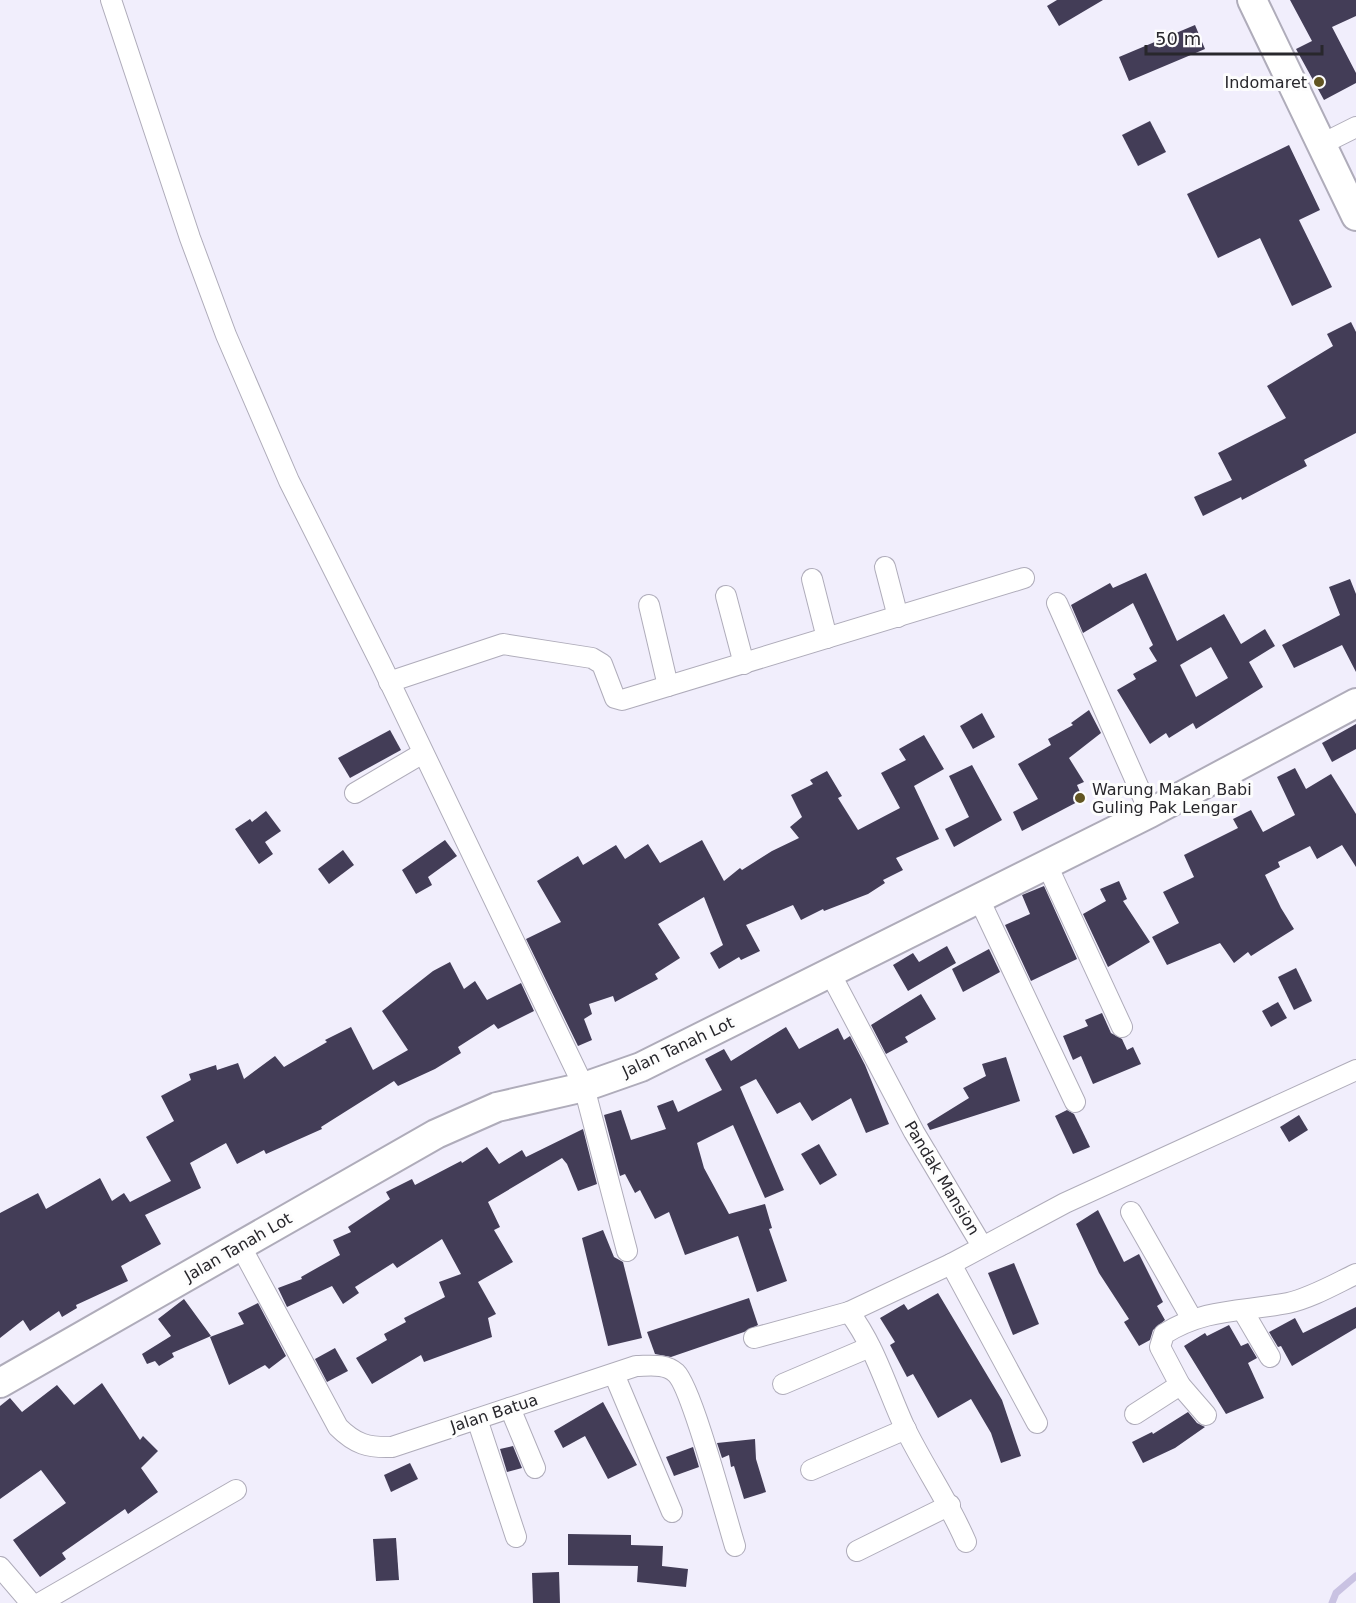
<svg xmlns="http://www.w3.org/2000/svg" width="1356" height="1603" font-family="'DejaVu Sans',sans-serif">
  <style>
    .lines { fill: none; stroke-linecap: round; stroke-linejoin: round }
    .stream { stroke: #c9c2e2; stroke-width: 7 }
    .building { fill: #433d57; fill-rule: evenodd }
    .street-casing { stroke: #afacba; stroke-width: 22 }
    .secondary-casing { stroke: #afacba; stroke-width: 32 }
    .street { stroke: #fff; stroke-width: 20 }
    .secondary { stroke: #fff; stroke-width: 28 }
    .poi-dot { fill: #625522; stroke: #fdfdfd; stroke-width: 2 }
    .labels { text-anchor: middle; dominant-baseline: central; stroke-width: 6; stroke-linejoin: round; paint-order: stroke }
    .poi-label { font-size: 16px; fill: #28272c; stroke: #fdfdfd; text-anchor: end }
    .street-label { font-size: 16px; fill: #28272c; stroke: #fdfdfd }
  </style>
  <rect width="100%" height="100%" fill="#f1eefc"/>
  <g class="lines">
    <polyline class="stream" points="1332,1603 1336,1593 1356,1576"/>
  </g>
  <g class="building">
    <polygon points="1057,0 1103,0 1059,26 1047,6"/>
    <polygon points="1290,0 1356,0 1356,16 1332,27 1356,73 1356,83 1324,100 1296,49 1312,41"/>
    <polygon points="1195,25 1205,49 1129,81 1119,57"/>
    <polygon points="1150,121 1166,152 1138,166 1122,135"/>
    <polygon points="1289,145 1320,210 1299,220 1332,287 1292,306 1260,238 1218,258 1187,194"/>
    <polygon points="1351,322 1356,332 1356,433 1304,460 1307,466 1242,500 1241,497 1203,516 1194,497 1232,480 1218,453 1286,418 1267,386 1333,346 1327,334"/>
    <path d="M1146 573 1177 641 1224 614 1241 644 1265 629 1275 646 1249 662 1263 687 1196 729 1193 723 1169 738 1166 733 1150 744 1117 690 1136 679 1133 674 1157 661 1149 648 1153 645 1133 603 1083 633 1071 605 1110 583 1113 588ZM1211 647 1228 678 1196 697 1180 665Z"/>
    <polygon points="1350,579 1356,594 1356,672 1342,645 1294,668 1282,645 1340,615 1329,587"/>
    <polygon points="1089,710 1101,733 1069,758 1084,782 1077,785 1083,799 1022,831 1013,812 1038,799 1018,764 1051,745 1048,739 1073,725 1071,723"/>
    <polygon points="982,713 995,737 973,749 960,726"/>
    <polygon points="1356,724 1356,749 1332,762 1322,743"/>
    <polygon points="390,730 401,750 350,778 338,758"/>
    <polygon points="924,735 944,769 914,786 939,839 896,858 903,870 883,880 885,883 868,894 824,911 823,909 801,920 793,905 746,925 760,951 741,960 739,957 719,969 710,953 723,945 704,897 658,924 680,958 655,974 658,979 615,1002 613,996 589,1004 592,1014 584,1019 592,1040 578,1046 526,939 561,922 537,881 578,856 583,865 616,845 625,859 648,844 660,863 702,840 724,881 740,868 742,870 772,851 799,838 790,827 802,817 791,795 813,784 810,780 827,771 842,796 838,798 858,830 900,808 881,773 906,760 899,749"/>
    <polygon points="972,765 1002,820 954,847 945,829 969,817 949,776"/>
    <polygon points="1295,768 1306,789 1331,774 1356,814 1356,867 1342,845 1317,859 1310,846 1278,862 1280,867 1265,875 1281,908 1294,929 1251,956 1248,952 1234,963 1220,943 1167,965 1152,937 1179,923 1163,892 1194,877 1184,855 1238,828 1233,819 1251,810 1263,832 1295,815 1277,777"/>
    <polygon points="266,811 281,831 265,842 273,854 259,864 235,829 250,819 252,822"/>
    <polygon points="445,840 457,856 428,877 432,885 416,894 402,870"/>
    <polygon points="343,850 354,865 329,884 318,869"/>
    <polygon points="1119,881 1127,899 1123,901 1150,942 1108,967 1083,914 1106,901 1100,889"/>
    <polygon points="1044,886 1077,959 1031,981 1005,925 1030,914 1022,895"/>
    <polygon points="947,946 956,963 908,991 893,965 913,953 919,962"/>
    <polygon points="989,949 1000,972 963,992 952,969"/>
    <polygon points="450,962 464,989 475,981 487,1000 521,983 534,1011 498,1029 494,1024 458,1047 461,1053 435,1069 398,1086 394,1081 321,1127 322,1129 266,1154 264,1150 237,1164 226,1143 190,1163 201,1188 145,1215 161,1244 121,1266 128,1281 76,1305 77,1308 62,1317 59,1311 30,1331 23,1320 0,1338 0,1213 38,1193 46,1209 100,1178 112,1201 124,1193 130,1202 171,1181 146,1137 174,1121 161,1096 191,1080 189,1074 216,1065 217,1070 238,1063 244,1079 275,1056 284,1067 327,1042 325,1040 351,1027 373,1070 408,1050 382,1011 433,971"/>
    <polygon points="1296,968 1312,1001 1294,1010 1278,977"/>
    <polygon points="921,994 936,1019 905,1037 908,1042 886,1054 871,1025"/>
    <polygon points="1278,1002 1287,1018 1271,1027 1262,1011"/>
    <polygon points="1102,1013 1111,1033 1122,1039 1127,1050 1133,1047 1141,1064 1093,1084 1081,1056 1073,1060 1063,1036 1088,1026 1085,1020"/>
    <polygon points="786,1027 799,1049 838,1028 844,1040 850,1036 865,1065 889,1124 866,1133 851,1098 812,1121 800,1102 777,1114 756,1079 740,1087 784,1190 765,1198 733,1125 697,1143 704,1168 729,1214 765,1204 772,1228 769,1229 787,1281 757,1292 738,1236 685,1255 669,1212 655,1219 640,1190 635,1193 625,1174 620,1176 604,1115 621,1110 631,1140 666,1129 657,1106 673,1100 678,1112 722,1090 705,1059 724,1049 731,1061"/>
    <polygon points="1006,1057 1020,1101 930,1130 927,1124 969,1098 963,1088 986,1076 982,1064"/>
    <polygon points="1067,1110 1074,1114 1090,1147 1073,1154 1055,1116"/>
    <polygon points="1299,1115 1308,1130 1289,1142 1280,1127"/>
    <polygon points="583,1129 597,1184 578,1191 567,1164 562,1158 488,1202 500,1227 494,1230 513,1262 478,1282 496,1314 488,1318 492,1337 424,1362 421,1355 372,1384 356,1358 387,1340 384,1334 406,1322 404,1318 445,1297 439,1282 461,1274 442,1239 397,1268 393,1263 355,1287 359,1293 343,1304 332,1286 287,1307 278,1288 302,1279 301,1277 340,1255 333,1240 351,1232 348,1227 390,1199 386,1192 412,1179 415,1185 461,1161 462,1163 487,1147 499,1164 522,1150 526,1157"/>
    <polygon points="819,1144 837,1175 820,1185 801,1154"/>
    <polygon points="1098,1210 1124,1262 1139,1254 1163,1302 1157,1306 1165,1320 1153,1330 1150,1340 1139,1346 1124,1322 1129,1319 1099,1273 1076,1224"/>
    <polygon points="603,1230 614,1257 623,1262 642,1338 608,1346 582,1238"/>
    <polygon points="1014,1263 1039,1324 1013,1335 988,1273"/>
    <polygon points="938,1293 1002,1400 1021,1456 1001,1463 991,1433 971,1399 938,1418 913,1374 907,1377 890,1345 895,1342 880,1318 904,1304 908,1310"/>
    <polygon points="749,1298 758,1325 744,1332 671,1357 655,1354 647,1332"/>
    <polygon points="184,1299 211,1336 172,1353 174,1357 159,1366 155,1361 147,1364 142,1354 171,1336 158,1319"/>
    <polygon points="258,1303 286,1356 269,1369 265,1365 229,1385 210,1337 244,1324 238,1313"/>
    <polygon points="1356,1307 1356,1328 1292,1366 1281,1346 1278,1347 1269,1332 1295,1318 1303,1333"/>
    <polygon points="1229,1325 1241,1346 1248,1343 1257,1358 1248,1363 1264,1398 1226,1414 1184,1346 1205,1333 1207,1336"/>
    <polygon points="335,1348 348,1371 327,1382 315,1359"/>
    <polygon points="102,1383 140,1440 143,1436 158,1451 141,1468 158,1492 128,1514 125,1509 62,1553 66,1559 40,1577 13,1540 66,1503 41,1470 0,1499 0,1406 10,1398 22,1412 57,1385 74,1405"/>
    <polygon points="603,1402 637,1465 608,1479 585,1436 563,1448 554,1431"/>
    <polygon points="1188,1412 1197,1423 1205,1427 1175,1448 1143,1463 1132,1442 1152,1432 1153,1434"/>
    <polygon points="755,1439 756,1459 766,1492 744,1499 734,1466 731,1467 729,1455 722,1458 717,1443"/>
    <polygon points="513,1446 522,1468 507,1472 500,1449"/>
    <polygon points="693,1447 699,1467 674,1476 666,1457"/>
    <polygon points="410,1463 418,1479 391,1492 384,1475"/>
    <polygon points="568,1534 631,1535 631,1545 663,1546 662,1566 688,1569 686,1587 637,1582 638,1566 568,1565"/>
    <polygon points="396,1538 399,1580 376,1581 373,1539"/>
    <polygon points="559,1572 560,1603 533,1603 532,1573"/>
  </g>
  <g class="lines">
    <g class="street-casing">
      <g id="street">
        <polyline points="111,0 190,238 226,335 289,481 381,664 584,1087 627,1251"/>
        <polyline points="1320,145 1356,127"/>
        <polyline points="885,567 898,617"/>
        <polyline points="812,579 827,638"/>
        <polyline points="726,596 744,664"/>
        <polyline points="1057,603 1150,813"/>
        <polyline points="649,605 668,686"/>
        <polyline points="389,682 503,644 592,658 602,664 615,698 622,700 1024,578"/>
        <polyline points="355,793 423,753"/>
        <polyline points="1047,865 1122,1027"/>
        <polyline points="979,899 1075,1102"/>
        <polyline points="830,973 914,1132 982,1246"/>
        <polyline points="1131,1212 1192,1319"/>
        <path d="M240 1245 338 1427C355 1444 368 1448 392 1447L636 1366C649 1366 665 1363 676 1373 692 1388 726 1517 735 1546"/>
        <polyline points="951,1264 1037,1423"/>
        <polyline points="1243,1311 1270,1357"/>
        <polyline points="754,1338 849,1312"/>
        <polyline points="614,1374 672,1512"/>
        <polyline points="783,1384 870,1347"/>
        <polyline points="510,1408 535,1468"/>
        <polyline points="1135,1414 1180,1385"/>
        <path d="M1206 1415 1180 1385 1160 1347 1164 1334C1205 1308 1242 1312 1288 1303 1311 1298 1335 1284 1356 1274"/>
        <polyline points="477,1419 516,1537"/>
        <polyline points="811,1470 906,1429"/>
        <path d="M966 1542C949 1502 924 1467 905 1428 887 1389 875 1346 849 1312L951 1264 1065 1203 1356 1070"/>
        <polyline points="857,1551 950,1505"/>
        <polyline points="0,1567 31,1603"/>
        <polyline points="40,1603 236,1490"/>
      </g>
    </g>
    <g class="secondary-casing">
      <g id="secondary">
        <polyline points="1252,0 1356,216"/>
        <polyline points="0,1383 436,1134 497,1107 584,1087 641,1067 1150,813 1356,703"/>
      </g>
    </g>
    <use href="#street" class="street"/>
    <use href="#secondary" class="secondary"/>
  </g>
  <g class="poi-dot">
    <circle cx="1319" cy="82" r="6"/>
    <circle cx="1080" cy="798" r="6"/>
  </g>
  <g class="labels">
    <g class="poi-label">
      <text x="1307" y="82">Indomaret</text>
      <text x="1092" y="789" text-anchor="start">Warung Makan Babi<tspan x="1092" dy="18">Guling Pak Lengar</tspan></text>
    </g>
    <g class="street-label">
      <text transform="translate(678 1047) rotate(-25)">Jalan Tanah Lot</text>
      <text transform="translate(942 1178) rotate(59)">Pandak Mansion</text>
      <text transform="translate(238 1247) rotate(-30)">Jalan Tanah Lot</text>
      <text transform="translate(494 1413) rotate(-18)">Jalan Batua</text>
    </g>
  </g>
  <path d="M1146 45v9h176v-9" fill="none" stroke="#28272c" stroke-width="3"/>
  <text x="1155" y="45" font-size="18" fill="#28272c" stroke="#fdfdfd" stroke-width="4.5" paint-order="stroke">50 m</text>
</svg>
